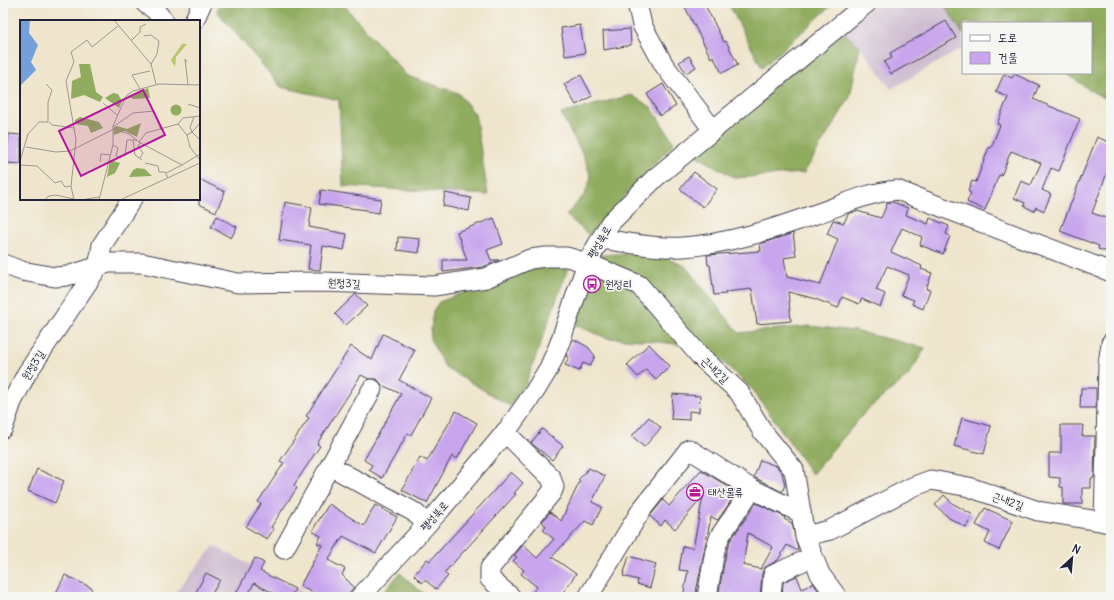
<svg xmlns="http://www.w3.org/2000/svg" width="1114" height="600" font-family="Delius,'Poor Story',sans-serif">
  <style>
    .industrial { fill: #cfbdd0 }
    .forest { fill: #90ac5e; stroke: #59674c }
    .building { fill: #c8a5ed; fill-rule: evenodd }
    .lines { fill: none; stroke-linecap: round; stroke-linejoin: round }
    .minor-casing { stroke: #413f51; stroke-width: 21 }
    .minor { stroke: #fff; stroke-width: 19 }
    .labels { text-anchor: middle; dominant-baseline: central; stroke-width: 3.5; stroke-linejoin: round; paint-order: stroke }
    .street-label { font-size: 11px; fill: #22223b; stroke: #f6f6f2 }
    .poi-label { font-size: 11px; fill: #22223b; stroke: #f6f6f2; text-anchor: start }
    .inset-road { fill: none; stroke: #9d9792; stroke-width: 1 }
    .view { fill: #b5179e; fill-opacity: 0.15; stroke: #b5179e; stroke-width: 2 }
    .inset-edge { fill: none; stroke: #22223b; stroke-width: 2 }
  </style>
  <rect width="100%" height="100%" fill="#f6f6f2"/>
  <filter id="ink" filterUnits="userSpaceOnUse"><feTurbulence type="fractalNoise" baseFrequency=".025" numOctaves="2"/><feDisplacementMap in="SourceGraphic" scale="8" xChannelSelector="R" yChannelSelector="G"/><feConvolveMatrix kernelMatrix="1 2 1 2 8 2 1 2 1" color-interpolation-filters="sRGB"/></filter>
  <filter id="wash" filterUnits="userSpaceOnUse"><feTurbulence type="fractalNoise" baseFrequency=".012" numOctaves="4" result="noise"/><feDisplacementMap in="SourceGraphic" scale="16" xChannelSelector="R" yChannelSelector="G"/><feGaussianBlur stdDeviation="0.9" result="paint"/><feColorMatrix in="noise" values="0 0 0 0 0 0 0 0 0 0 0 0 0 0 0 0 0 1.4 0 .05"/><feComposite in="paint" operator="in"/></filter>
  <g filter="url(#wash)">
    <rect width="100%" height="100%" fill="#efe5cc"/>
    <g class="industrial">
      <polygon points="878,3 943,3 963,34 963,48 891,89 860,46 840,30"/>
      <polygon points="214,546 312,597 171,597"/>
    </g>
    <g class="forest">
      <polygon points="220,3 342,3 407,76 458,93 475,114 488,195 343,186 339,100 281,87 217,11"/>
      <polygon points="728,3 833,3 833,4 762,68"/>
      <polygon points="943,3 1111,3 1111,101 1093,92 1066,73 1091,73 1091,23 963,23 963,34"/>
      <polygon points="840,30 860,46 850,97 804,173 735,178 692,153"/>
      <polygon points="631,95 651,107 674,143 589,235 566,215 585,194 591,177 584,157 561,114"/>
      <polygon points="652,252 685,266 739,333 809,326 855,331 925,348 909,375 867,410 812,474 753,390 708,348 643,340 607,338 575,325 602,255"/>
      <polygon points="545,262 568,268 525,386 510,406 445,367 430,339 433,311 439,302"/>
      <polygon points="400,573 427,597 379,597"/>
    </g>
    <g id="blocks">
      <g class="building">
        <polygon points="683,3 704,3 724,42 726,41 738,65 722,73 713,56 711,58"/>
        <polygon points="946,21 956,38 891,74 884,62 892,58 890,53"/>
        <polygon points="580,25 585,53 565,56 561,28"/>
        <polygon points="630,29 631,45 604,50 603,31"/>
        <polygon points="689,56 696,67 686,73 679,62"/>
        <polygon points="1004,74 1012,78 1014,74 1039,85 1033,99 1080,119 1059,171 1051,168 1042,190 1051,194 1044,211 1036,207 1034,211 1024,206 1025,203 1014,198 1021,181 1031,185 1041,163 1011,151 1001,176 999,175 985,210 967,202 971,193 968,191 972,181 976,182 989,147 991,148 1000,125 997,124 1008,97 996,92"/>
        <polygon points="581,75 592,96 576,105 564,84"/>
        <polygon points="663,84 676,106 660,116 647,94"/>
        <polygon points="9,134 21,135 21,164 6,163"/>
        <polygon points="1097,137 1111,143 1111,162 1092,213 1109,219 1111,217 1111,253 1098,249 1099,246 1060,231"/>
        <polygon points="694,172 717,189 703,207 680,189"/>
        <polygon points="199,179 225,192 216,212 199,204"/>
        <polygon points="321,190 381,199 379,213 367,211 367,210 319,204"/>
        <polygon points="445,193 471,198 469,211 443,206"/>
        <polygon points="285,202 312,207 309,227 347,234 344,250 323,246 320,270 308,269 311,245 279,240"/>
        <polygon points="888,202 893,202 908,208 906,215 928,224 930,218 949,226 946,234 950,236 943,254 920,245 922,237 902,228 891,252 922,266 921,269 932,273 926,289 930,290 923,309 912,304 914,300 901,295 909,275 887,266 876,290 885,294 880,307 862,299 859,304 842,297 838,308 813,298 788,292 791,321 757,324 752,289 725,292 726,294 714,295 710,265 708,265 707,255 761,251 760,244 793,233 796,256 784,258 787,277 820,285 838,239 827,234 833,220 844,223 848,214 857,211 881,218"/>
        <polygon points="217,216 237,227 231,238 211,227"/>
        <polygon points="494,218 503,244 487,250 491,260 499,260 483,267 443,272 443,260 467,260 457,232"/>
        <polygon points="398,237 420,239 419,253 397,250"/>
        <polygon points="356,294 367,306 346,325 335,314"/>
        <polygon points="383,334 415,350 399,380 431,398 411,435 408,433 382,478 369,470 372,465 364,460 401,394 382,385 377,379 369,379 361,375 317,444 320,446 294,485 297,488 271,527 274,529 267,539 246,527 261,504 258,502 284,463 280,461 309,418 306,416 351,346 372,360"/>
        <polygon points="573,339 588,347 595,356 590,366 583,363 579,371 565,365 569,357 566,356"/>
        <polygon points="649,344 670,366 656,380 646,370 638,377 627,365"/>
        <polygon points="1081,388 1096,388 1096,408 1080,408"/>
        <polygon points="673,394 700,396 699,412 689,411 689,420 671,419"/>
        <polygon points="456,411 477,423 457,459 452,456 427,503 402,490 420,457 427,461"/>
        <polygon points="649,417 661,428 644,447 632,436"/>
        <polygon points="962,418 991,426 984,454 954,446"/>
        <polygon points="1061,425 1083,425 1082,436 1095,436 1094,478 1091,478 1091,488 1082,488 1082,504 1063,504 1063,487 1060,487 1060,478 1049,477 1049,453 1061,453"/>
        <polygon points="542,429 563,446 552,460 531,443"/>
        <polygon points="760,460 776,466 782,473 785,485 782,492 754,477"/>
        <polygon points="589,468 605,476 592,502 602,507 593,525 585,521 552,557 576,574 560,597 528,597 537,587 521,574 524,570 513,561 517,557 514,555 523,545 537,558 554,539 543,530 546,526 542,522 550,512 561,521 580,481 578,480"/>
        <polygon points="37,469 64,481 55,503 28,491"/>
        <polygon points="701,470 737,492 718,520 711,517 695,597 683,597 688,571 679,570 683,546 693,548 703,497 675,529 665,520 661,526 650,516 663,500 669,506"/>
        <polygon points="511,472 523,483 514,493 516,494 444,573 448,576 436,589 425,580 422,583 414,575 427,559 430,561"/>
        <polygon points="944,495 952,503 973,515 966,527 949,518 935,505"/>
        <path d="M756 503 785 517 784 519 792 523 798 549V551L787 545 778 560 764 568 762 574 760 597H718L726 553 730 541ZM748 533 773 547 761 569 743 565Z"/>
        <polygon points="329,504 364,526 375,505 397,517 376,553 343,536 328,560 345,569 342,575 354,587 345,597 321,597 300,586 322,545 317,543 321,536 312,531"/>
        <polygon points="985,508 1013,521 999,550 985,543 990,532 976,525"/>
        <polygon points="629,556 656,564 650,588 637,584 638,580 623,576"/>
        <polygon points="255,558 264,563 260,571 295,589 291,597 271,597 273,593 254,583 247,597 234,597"/>
        <polygon points="206,573 220,580 210,597 203,597 196,592"/>
        <polygon points="65,575 92,588 87,597 54,597"/>
        <polygon points="797,576 802,589 813,583 823,597 782,597 783,582"/>
      </g>
    </g>
  </g>
  <g filter="url(#ink)">
    <use href="#blocks" fill-opacity="0" stroke="#413f51" stroke-width="1"/>
    <g class="lines">
      <g class="minor-casing">
        <g id="minor">
          <polyline points="145,3 154,9 164,21"/>
          <polyline points="637,3 642,25 664,65 713,130"/>
          <polyline points="194,21 202,3"/>
          <path d="M601 239C627 242 656 249 683 247 727 244 771 230 813 215 843 205 865 193 897 190L1111 272"/>
          <polyline points="3,264 22,271 55,277 67,276 109,263 142,263 238,283 323,282 434,286 486,278 530,259 546,257 567,257 587,263 639,285 700,356 739,392 763,432 794,470 805,536 830,530 912,487 931,480 969,487 1038,511 1111,523"/>
          <polyline points="3,428 12,402 27,373 98,267 102,245 132,199"/>
          <polyline points="505,432 551,478 554,487 552,492 490,568 490,579 511,597"/>
          <polyline points="330,466 372,389"/>
          <polyline points="1104,522 1108,364 1111,343"/>
          <polyline points="805,536 820,574 837,597"/>
          <polyline points="284,549 330,466 414,512 427,524"/>
          <polyline points="360,597 441,509 508,429 535,391 549,368 559,345 587,263 610,223 655,178 867,3"/>
          <polyline points="588,597 642,509 689,449 752,489 801,513"/>
          <polyline points="707,597 715,550 720,536 752,489"/>
          <polyline points="771,597 773,575 812,557"/>
        </g>
      </g>
      <use href="#minor" class="minor"/>
    </g>
  </g>
  <defs>
    <g id="bus-ring" transform="scale(0.9)"><circle r="9.5" fill="#f6f6f2" stroke="#b5179e" stroke-width="1.5"/><path d="M-5-6H5V4H4V6H2V4H-2V6H-4V4H-5ZM-3.5-4V0h7V-4ZM-3.5 1.2v1.5H-2V1.2ZM2 1.2v1.5H3.5V1.2Z" fill="#b5179e"/></g>
    <g id="office-ring" transform="scale(0.9)"><circle r="9.5" fill="#f6f6f2" stroke="#b5179e" stroke-width="1.5"/><path d="M-6-3h4V-5.5h4V-3h4V5H-6ZM-1-4.5V-3h2v-1.5ZM-6 0V1H6V0Z" fill="#b5179e"/></g>
  </defs>
  <g fill-rule="evenodd">
    <use href="#bus-ring" x="592" y="284"/>
    <use href="#office-ring" x="695" y="492"/>
  </g>
  <g class="labels">
    <g class="street-label">
      <text transform="translate(599 242) rotate(-60)">팽성북로</text>
      <text transform="translate(344 283) rotate(2)">원정3길</text>
      <text transform="translate(33 365) rotate(-58)">원정3길</text>
      <text transform="translate(715 370) rotate(43)">근내2길</text>
      <text transform="translate(1008 501) rotate(19)">근내2길</text>
      <text transform="translate(434 516) rotate(-48)">팽성북로</text>
    </g>
    <g class="poi-label">
      <text x="605" y="284">원정리</text>
      <text x="708" y="492">태산물류</text>
    </g>
  </g>
  <g transform="translate(20 20)">
    <rect width="180" height="180" fill="#efe5cc"/>
    <path d="M162 24H167L156 37 155 47 151 40Z" fill="#b6c76a"/>
    <path d="M59 44H70L76 72 83 77 80 82 64 75 51 79 52 61 61 57ZM128 68 130 78 113 79 108 76ZM93 73 98 74 102 81 99 88 85 78ZM150.5 90a5.5 5.5 0 1 1 11 0a5.5 5.5 0 1 1-11 0ZM60 97 79 102 83 108 71 113 68 106 55 104V100ZM121 103 117 117 105 111 94 115 93 108 97 106 107 109ZM90 140 100 143 95 153 87 157ZM117 148 125 149 132 156 109 157 113 150Z" fill="#90ac5e"/>
    <path d="M0 0H10L9 13 18 25 11 42 16 50 0 66Z" fill="#71a0da"/>
    <path class="inset-road" d="M94 0 131 44 136 64M124 16 131 15 139 21 137 34 131 44M111 21 120 12V7L126 4M167 42 165 39 168 65M120 69 112 55 130 51M83 83 97 95M168 84 180 88M29 102 32 105 54 108M180 103 172 112 180 120M158 104 167 115M93 107 113 93 134 91 141 110M172 112 167 115 170 127 180 140M172 112 170 107 174 97M113 120 115 135 122 140M119 122 162 145 180 134M93 125 98 128 96 136 101 138M6 127 36 132 50 131 94 109 109 114 119 122 126 113 158 104 163 98 180 96M105 136 107 120H117M120 138 123 133 118 126 120 123M0 141 8 114 19 102H28V82L32 70 26 64M80 142 81 134 90 135M125 143 138 146 139 152H145L148 158M0 145 17 146 35 163 41 161 45 167 51 166 54 180M146 153 162 145M51 166 56 120 46 61 54 42 51 32 67 20 72 27 98 6M24 180 29 176 36 175 54 179M61 180 79 177M79 180 93 125V106L106 76 113 71 139 64 180 65M100 180 180 143"/>
    <path class="view" d="M123 70 145 115 61 156 39 111Z"/>
    <rect width="180" height="180" class="inset-edge"/>
  </g>
  <rect width="1114" height="600" fill="none" stroke="#f6f6f2" stroke-width="16"/>
  <rect x="962" y="22" width="130" height="52" fill="#f6f6f2" stroke="#a1a1a9"/>
  <rect x="970" y="35" width="20" height="6" fill="#ffffff" stroke="#a1a1a9"/>
  <text x="998" y="42" font-size="12" fill="#22223b">도로</text>
  <rect x="970" y="52" width="20" height="12" fill="#c8a5ed" stroke="#a1a1a9"/>
  <text x="998" y="62" font-size="12" fill="#22223b">건물</text>
  <g transform="translate(1072 558) rotate(26)" stroke="#f6f6f2" stroke-width="3" paint-order="stroke">
  <path d="M0-3L7 15L0 10L-7 15Z" fill="#22223b"/>
  <text y="-6" font-size="11" font-weight="bold" text-anchor="middle" fill="#22223b">N</text>
  </g>
</svg>
